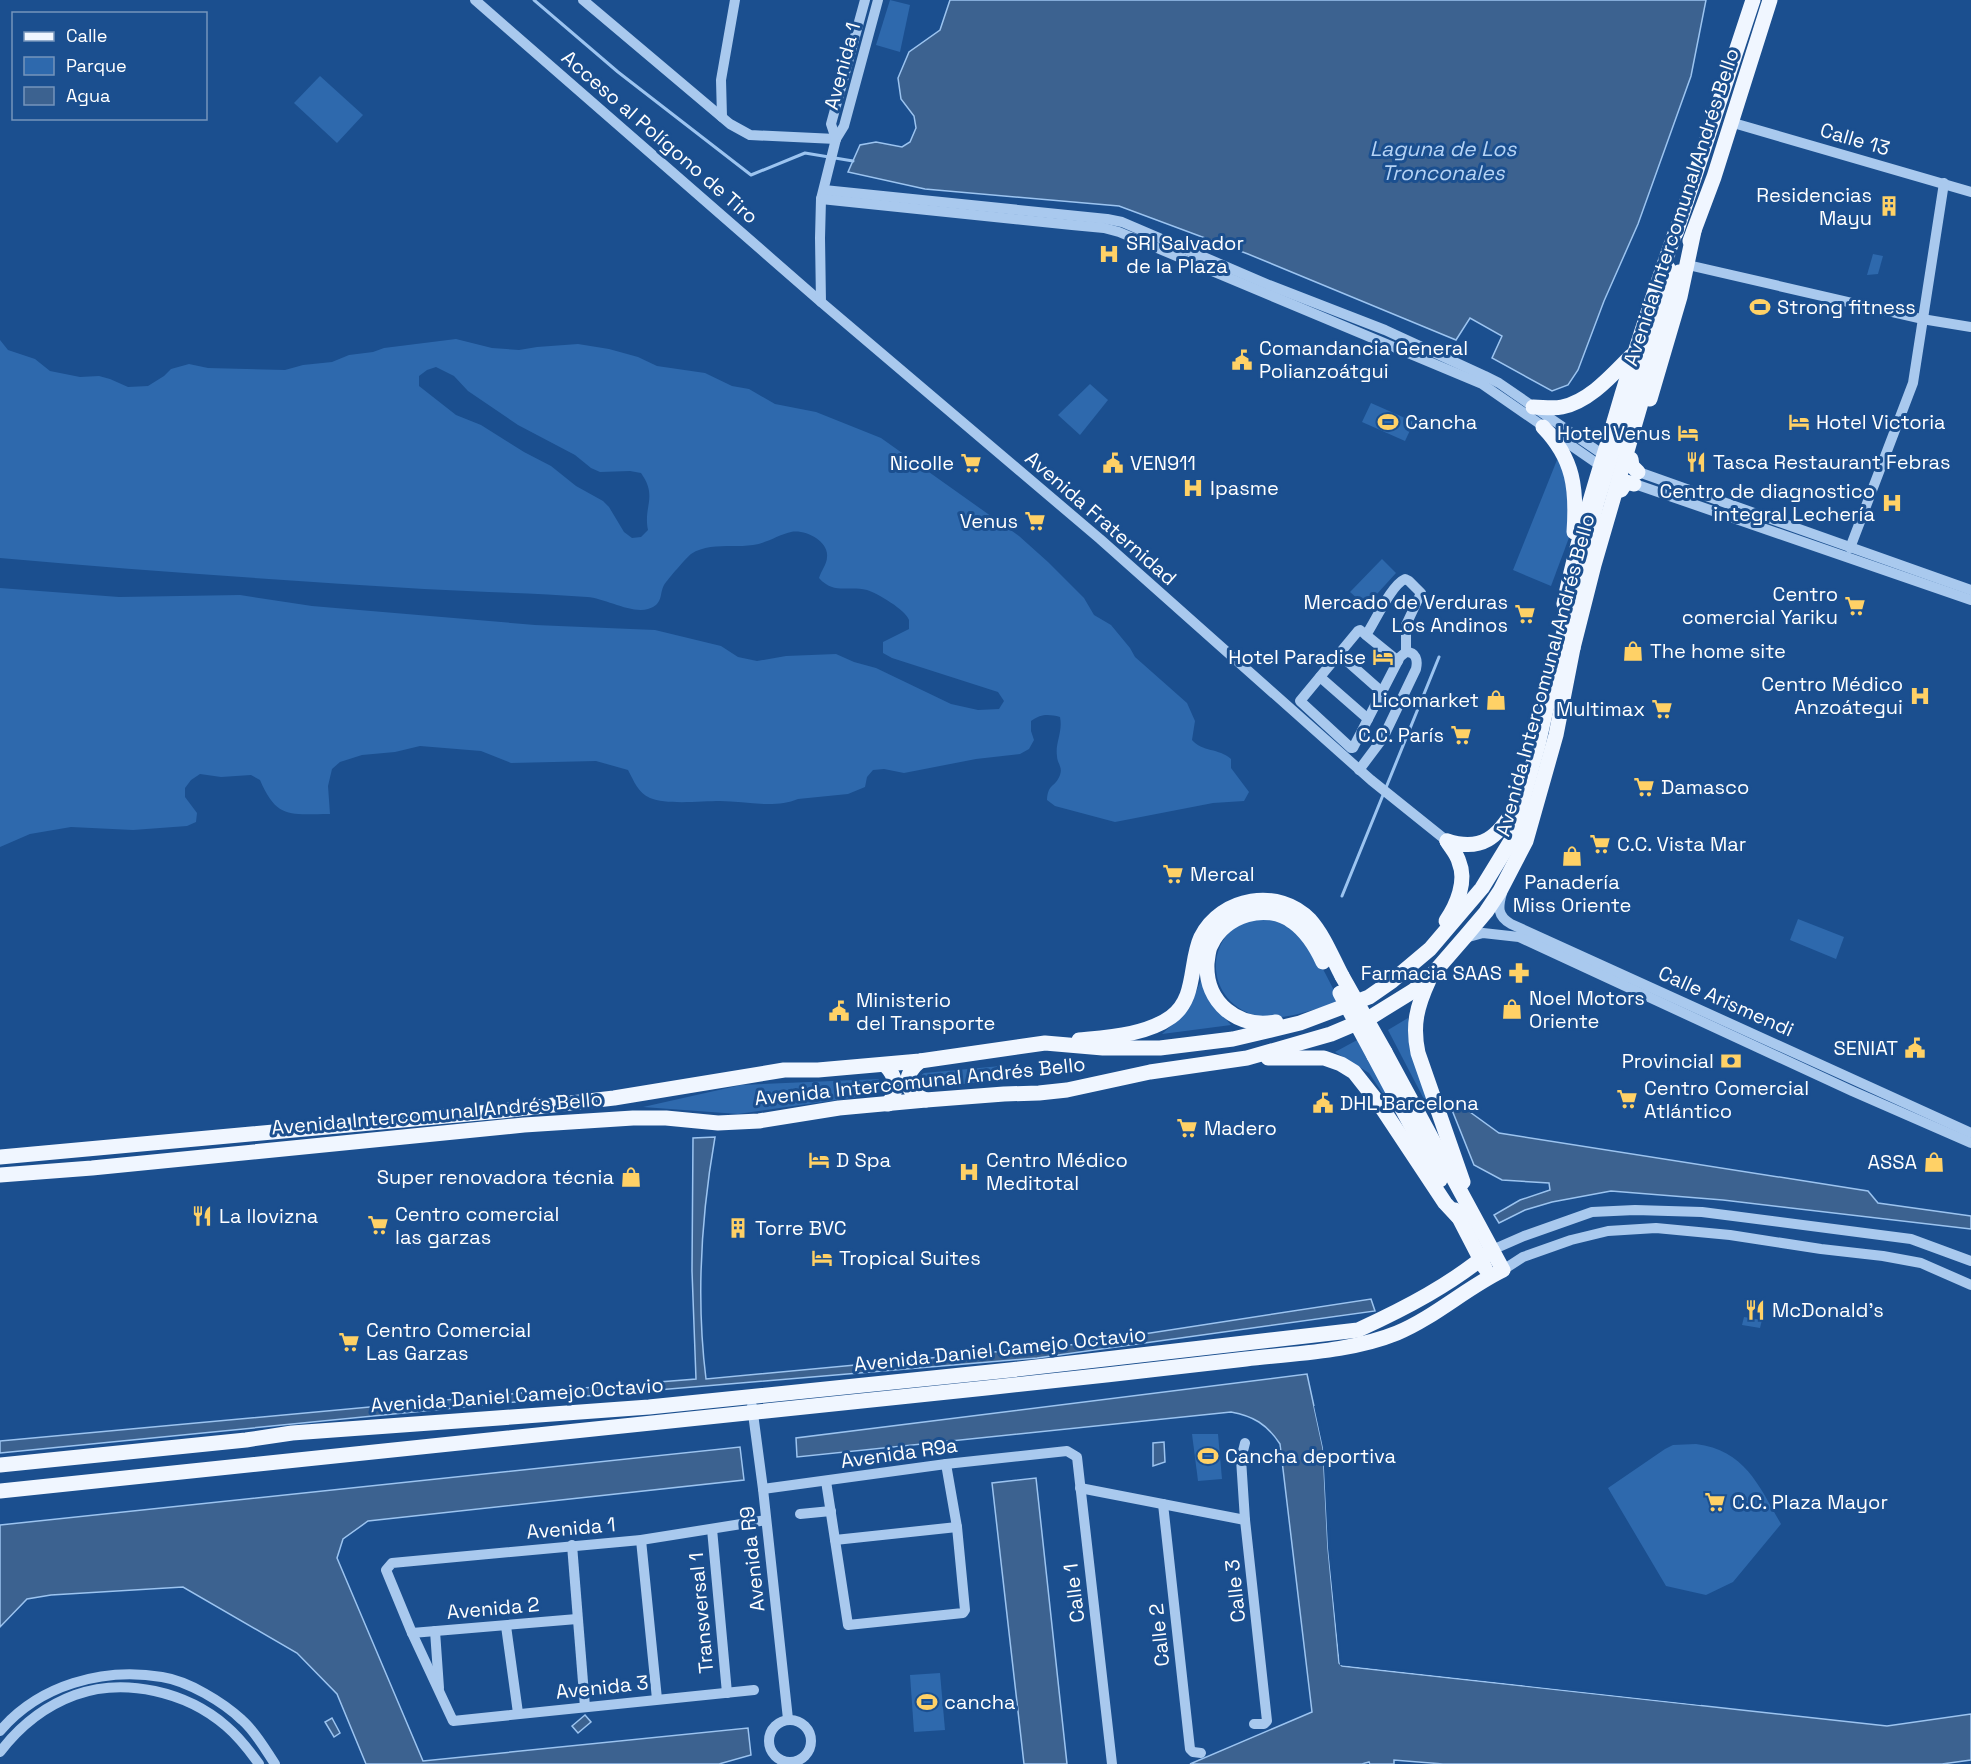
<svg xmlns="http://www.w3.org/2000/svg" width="1971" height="1764" font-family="'Space Grotesk',sans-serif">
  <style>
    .green { fill: #2e69ad; fill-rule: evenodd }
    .water { fill: #3c6290; stroke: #9cc4f0; stroke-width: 1.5 }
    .pier { fill: #1b4f8f }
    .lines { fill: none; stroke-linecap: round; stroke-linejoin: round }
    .stream { stroke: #9cc4f0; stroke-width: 3 }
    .minor { stroke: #a9c9ee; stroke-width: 10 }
    .major { stroke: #f0f6ff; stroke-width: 15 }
    .major-bridge { stroke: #f0f6ff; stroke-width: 15 }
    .labels { text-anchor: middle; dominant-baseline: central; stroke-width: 6; stroke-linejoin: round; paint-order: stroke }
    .street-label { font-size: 20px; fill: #fff; stroke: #1b4f8f }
    .poi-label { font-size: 20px; fill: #fff; stroke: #1b4f8f; text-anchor: start }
    .water-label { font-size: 21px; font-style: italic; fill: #b5d3f5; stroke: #1b4f8f }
  </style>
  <rect width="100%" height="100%" fill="#1b4f8f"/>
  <g class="green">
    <polygon points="890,0 910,5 900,52 876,45"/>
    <polygon points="320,76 363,115 337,143 294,103"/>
    <polygon points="1873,254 1883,256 1878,274 1867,275"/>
    <path d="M456 339 492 348 519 350 537 347 578 344 609 349 638 357 657 366 705 373 732 386 749 389 775 404 816 412 881 438 1019 536 1048 562 1084 598 1094 615 1111 625 1130 648 1135 657 1187 703 1195 721 1192 740C1202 752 1219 748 1231 759V768L1249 792 1244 801 1213 803 1115 822 1055 806 1047 800C1048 783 1055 788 1060 775 1063 767 1057 763 1057 756 1055 743 1063 732 1060 717 1048 714 1041 714 1031 721V731L1034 740 1029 749 1020 754 976 759 904 773 884 769 873 770 867 777 865 787 848 794 798 799C774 809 745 801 720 801 702 801 666 805 650 798 638 793 634 781 628 770L596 761 511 763 481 751 420 746 395 752 362 755 340 762 332 769 328 786 330 814C291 814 277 820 260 780L251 775 221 777 200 774 191 780 185 788V797L197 813 196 822 187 826 133 830 71 827 30 834 0 847V588L119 597 240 595 312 606 535 625 655 630 721 646 738 657 757 661 786 656 836 654 854 662 876 668 951 704 978 710 999 709 1004 701 998 692 892 658 883 653V642L909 629C909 628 909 620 909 620 906 610 877 593 867 590 848 585 834 595 819 578 821 571 827 564 827 557 829 541 805 529 791 532 778 535 767 543 753 545 733 548 709 542 691 554 687 557 668 579 664 585 659 594 664 604 648 609 631 614 605 598 587 597 533 593 478 592 424 589 283 580 141 571 0 558V340L8 350 35 359 50 371 80 377 99 376 110 379 128 387 148 386 164 376 171 369 189 364 208 368 285 370 303 365 332 362 349 355 373 352 384 348ZM436 367 454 376 468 391 518 425 575 455 591 468 600 472 630 471 641 473C658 497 643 506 648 530L641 537 632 538 624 532 609 507 603 501 576 486 551 466 524 452 481 425 456 415 419 386V376L427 370Z"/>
    <polygon points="1090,384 1108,400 1080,435 1058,415"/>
    <polygon points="1371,403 1414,422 1405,441 1362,422"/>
    <polygon points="1559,455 1571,483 1570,535 1551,586 1513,570"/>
    <polygon points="1382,559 1396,573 1366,606 1350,592"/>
    <path d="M1246 919 1280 920 1309 942 1340 1002C1318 1008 1284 1021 1262 1017 1209 1007 1199 945 1246 919Z"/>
    <polygon points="1798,919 1844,937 1836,959 1790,940"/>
    <polygon points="1201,980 1214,1006 1231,1025 1162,1034 1189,1009"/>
    <polygon points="1408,1018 1439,1128 1388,1030"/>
    <polygon points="1359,1039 1407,1130 1369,1073 1335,1052"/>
    <polygon points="1001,1066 999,1079 921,1090 915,1080 924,1073"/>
    <polygon points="879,1079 879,1094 738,1114 643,1107 741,1085"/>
    <polygon points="1744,1317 1762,1320 1760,1328 1742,1325"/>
    <polygon points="1192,1434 1218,1434 1222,1479 1198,1481"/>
    <path d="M1696 1444C1745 1450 1759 1486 1781 1524L1733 1582 1706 1595 1666 1586 1608 1488 1665 1449 1673 1445Z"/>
    <polygon points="940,1673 945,1730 914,1732 910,1675"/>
  </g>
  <g class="water">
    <polygon points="950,0 1706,0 1691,76 1638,224 1604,301 1578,370 1568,385 1552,391 1492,358 1502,336 1470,318 1456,340 1248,254 1119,206 925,189 848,172 860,145 876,142 902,147 910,142 916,128 914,116 901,99 898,78 909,52 940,30"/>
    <polygon points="1452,1099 1499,1133 1868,1191 1878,1203 1971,1216 1971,1229 1723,1200 1611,1191 1552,1202 1525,1210 1499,1223 1494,1215 1520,1200 1550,1190 1549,1183 1502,1180 1474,1165 1448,1100"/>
    <path d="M715 1137C701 1217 696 1299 706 1379L1079 1344 1371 1299 1375 1311 1037 1358 515 1402 0 1453V1441L533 1392 696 1379 692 1271 693 1138Z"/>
    <path d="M1307 1374 1323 1448 1328 1548 1339 1663 1342 1666 1887 1726 1971 1714V1760L1942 1764H1443L1394 1760V1764H1370L1369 1762 1362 1764H1190L1312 1712 1280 1444C1267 1424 1253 1416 1231 1412L797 1457 796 1438Z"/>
    <polygon points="1164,1442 1165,1462 1153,1466 1153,1443"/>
    <polygon points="740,1447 744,1480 368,1521 343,1539 337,1558 423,1761 748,1728 751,1755 719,1764 366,1764 337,1694 297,1653 183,1587 51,1595 27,1599 0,1627 0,1525"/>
    <polygon points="1036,1478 1067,1764 1024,1764 992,1483"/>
    <polygon points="585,1715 591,1722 578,1733 572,1726"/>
    <polygon points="332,1718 340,1733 334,1737 325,1722"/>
  </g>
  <polygon class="pier" points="1314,1406 1317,1406 1326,1448 1331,1548 1342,1663 1701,1702 1701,1705 1340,1665 1328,1548 1323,1448"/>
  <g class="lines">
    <g class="stream">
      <polyline points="534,0 618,72 751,175 805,153 829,157"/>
      <polyline points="835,158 853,161"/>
      <polyline points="1342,896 1439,657"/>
    </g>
    <g class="minor">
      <polyline points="475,0 821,302"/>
      <polyline points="583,0 730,124 750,135 836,139"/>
      <polyline points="878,0 844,126 836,139 821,199 820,238 821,302 1100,539 1371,780 1447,841"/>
      <polyline points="722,117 721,80 735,0"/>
      <polyline points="1730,122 1971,192"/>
      <polyline points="836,139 831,124 865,0"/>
      <polyline points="824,190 1107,219 1122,222 1269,285 1385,330 1485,376 1499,383 1608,458"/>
      <polyline points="821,199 1072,225 1104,228 1119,232 1482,384 1605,469"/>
      <polyline points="1688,265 1922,319 1971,327"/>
      <polyline points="1633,470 1971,590"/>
      <polyline points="1629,482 1971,600"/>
      <polyline points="1850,548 1913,383 1944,183"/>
      <polyline points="1366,635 1398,661"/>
      <polyline points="1339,654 1382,692"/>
      <polyline points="1320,677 1368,719"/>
      <path d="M1359 770 1383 738 1416 669C1418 660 1416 652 1406 652L1400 657 1353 748H1351L1300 701 1358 631 1360 630 1366 635C1375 622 1391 585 1405 579L1409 581 1421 593 1406 625V652"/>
      <path d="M1502 893C1498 907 1497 916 1511 924L1971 1133"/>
      <polyline points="1465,938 1483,933 1519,937 1852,1091 1971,1143"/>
      <polyline points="1492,1250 1524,1236 1592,1212 1635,1210 1702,1212 1911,1239 1971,1261"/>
      <polyline points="1503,1270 1523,1257 1571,1240 1608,1231 1656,1228 1730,1235 1821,1249 1883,1256 1921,1263 1971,1285"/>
      <polyline points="752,1406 763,1489 788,1719"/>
      <polyline points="1245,1443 1241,1459 1245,1520 1267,1721 1264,1724 1254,1724"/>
      <polyline points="826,1481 848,1625 963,1613 965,1610 957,1527 946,1464"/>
      <polyline points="1080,1488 1245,1520"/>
      <polyline points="763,1489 946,1464 1067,1451 1077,1457 1112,1764"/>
      <polyline points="1163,1504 1190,1749 1193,1752 1201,1753"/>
      <polyline points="800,1514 831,1511"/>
      <polyline points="712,1529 727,1693"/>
      <polyline points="641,1540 657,1699"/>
      <polyline points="835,1540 957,1527"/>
      <polyline points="572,1545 585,1707"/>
      <polyline points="506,1626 518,1713"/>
      <polyline points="435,1631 439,1688"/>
      <polyline points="412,1633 577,1619"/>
      <polyline points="754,1690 453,1721 412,1633 386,1570 392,1563 641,1540 766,1520"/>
      <circle cx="790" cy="1741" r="21"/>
      <path d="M0 1731C39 1685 103 1667 162 1677 188 1681 223 1702 242 1720 255 1731 265 1749 275 1764"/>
      <path d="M0 1752C19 1727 45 1706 75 1695 125 1677 187 1692 226 1726 239 1737 249 1750 259 1764"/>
    </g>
    <g class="major">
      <polyline points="1676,233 1753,0"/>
      <polyline points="1690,241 1714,177 1770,0"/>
      <polyline points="1650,399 1680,297 1694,231"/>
      <path d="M1533 407C1542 407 1553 409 1562 407 1590 401 1612 375 1631 356"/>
      <path d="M1543 427C1574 459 1577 489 1574 532"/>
      <polyline points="1631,459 1632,466 1638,472"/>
      <polyline points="1621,490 1626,482 1634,484"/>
      <path d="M1564 604C1575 549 1591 496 1608 442 1629 369 1652 297 1678 225"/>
      <path d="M1447 841C1482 852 1498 837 1515 808"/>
      <path d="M1446 921C1457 905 1467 881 1459 862 1457 854 1451 848 1447 841"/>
      <path d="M1429 980C1417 1006 1412 1025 1418 1053L1463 1182"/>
      <path d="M1276 1022C1238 1029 1205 1003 1207 963 1208 957 1208 950 1211 945 1224 915 1267 902 1293 922 1307 932 1316 947 1323 962"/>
      <path d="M1079 1040C1109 1037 1146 1035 1171 1017 1197 998 1189 963 1201 937 1221 897 1279 887 1310 920 1324 936 1332 957 1342 976"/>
      <polyline points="1374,1056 1440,1180"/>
      <polyline points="1268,1058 1324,1058 1341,1064 1354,1072 1380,1105 1445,1203 1458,1217"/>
      <path d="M920 1061C902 1076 904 1092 926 1100"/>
      <path d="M885 1065C897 1077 899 1090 888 1104"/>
      <polyline points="0,1157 501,1111 614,1098 784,1070 818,1070 920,1061 1045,1043 1103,1048 1160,1048 1233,1039 1300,1023 1369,997 1392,981 1430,949 1482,888 1512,839 1538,745 1560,647"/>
      <polyline points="0,1175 92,1168 524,1125 633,1118 666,1118 718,1123 759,1121 839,1108 926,1100 1004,1094 1039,1093 1067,1090 1150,1072 1247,1058 1331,1034 1371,1017 1413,991 1431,976 1464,938 1486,912 1500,891 1526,841 1556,735 1573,648"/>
      <polyline points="1455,1210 1485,1268"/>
      <path d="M0 1465 246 1440 292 1433 649 1407 1010 1370 1358 1330C1406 1308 1452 1284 1492 1250"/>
      <path d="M0 1491C329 1454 658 1423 986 1388 1073 1379 1159 1369 1246 1359 1296 1353 1350 1352 1397 1333 1435 1317 1466 1288 1503 1270L1385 1052"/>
    </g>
    <g class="major-bridge">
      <polyline points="1560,647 1597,502 1668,268"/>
      <polyline points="1573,648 1594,565 1679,272"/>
      <polyline points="1342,976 1385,1052"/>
      <polyline points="1340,993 1374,1056"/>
    </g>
  </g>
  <defs>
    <g id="building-bare" transform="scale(1.62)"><path d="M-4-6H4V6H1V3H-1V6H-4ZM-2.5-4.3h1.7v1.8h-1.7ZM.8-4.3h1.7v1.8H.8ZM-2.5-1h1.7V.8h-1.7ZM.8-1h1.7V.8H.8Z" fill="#ffd166" stroke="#1b4f8f" stroke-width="2.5" paint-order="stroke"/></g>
    <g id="hospital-bare" transform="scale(1.62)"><path d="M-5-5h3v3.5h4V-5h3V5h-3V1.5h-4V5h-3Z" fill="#ffd166" stroke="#1b4f8f" stroke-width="2.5" paint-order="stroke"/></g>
    <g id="stadium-bare" transform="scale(1.62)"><path d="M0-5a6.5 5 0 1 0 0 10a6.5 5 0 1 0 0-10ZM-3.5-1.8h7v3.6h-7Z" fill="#ffd166" stroke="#1b4f8f" stroke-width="2.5" paint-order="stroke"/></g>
    <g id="civic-bare" transform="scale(1.62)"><path d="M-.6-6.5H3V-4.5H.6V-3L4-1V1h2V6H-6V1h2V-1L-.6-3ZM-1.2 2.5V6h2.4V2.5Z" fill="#ffd166" stroke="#1b4f8f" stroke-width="2.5" paint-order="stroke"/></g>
    <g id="hotel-bare" transform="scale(1.62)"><path d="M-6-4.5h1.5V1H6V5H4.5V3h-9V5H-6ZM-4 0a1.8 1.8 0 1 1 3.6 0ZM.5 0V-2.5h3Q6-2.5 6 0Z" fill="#ffd166" stroke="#1b4f8f" stroke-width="2.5" paint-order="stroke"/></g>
    <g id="restaurant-bare" transform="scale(1.62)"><path d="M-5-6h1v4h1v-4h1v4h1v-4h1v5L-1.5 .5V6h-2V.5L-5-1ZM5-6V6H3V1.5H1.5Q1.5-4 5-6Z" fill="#ffd166" stroke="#1b4f8f" stroke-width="2.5" paint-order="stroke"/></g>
    <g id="supermarket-bare" transform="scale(1.62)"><path d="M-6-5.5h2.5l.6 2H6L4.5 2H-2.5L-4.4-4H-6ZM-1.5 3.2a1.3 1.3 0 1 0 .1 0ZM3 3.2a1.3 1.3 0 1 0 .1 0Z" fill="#ffd166" stroke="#1b4f8f" stroke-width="2.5" paint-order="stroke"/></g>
    <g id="shop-bare" transform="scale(1.62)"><path d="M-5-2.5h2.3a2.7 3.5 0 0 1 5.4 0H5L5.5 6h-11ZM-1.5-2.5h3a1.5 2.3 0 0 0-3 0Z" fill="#ffd166" stroke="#1b4f8f" stroke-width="2.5" paint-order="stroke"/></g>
    <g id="pharmacy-bare" transform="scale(1.62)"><path d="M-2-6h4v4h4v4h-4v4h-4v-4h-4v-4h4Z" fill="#ffd166" stroke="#1b4f8f" stroke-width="2.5" paint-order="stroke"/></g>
    <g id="bank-bare" transform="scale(1.62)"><path d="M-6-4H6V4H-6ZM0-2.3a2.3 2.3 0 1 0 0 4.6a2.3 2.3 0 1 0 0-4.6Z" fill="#ffd166" stroke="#1b4f8f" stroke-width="2.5" paint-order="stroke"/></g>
  </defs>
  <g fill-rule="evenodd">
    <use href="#building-bare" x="1889" y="206"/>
    <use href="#hospital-bare" x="1109" y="254"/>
    <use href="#stadium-bare" x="1760" y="307"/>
    <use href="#civic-bare" x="1242" y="360"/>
    <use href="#stadium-bare" x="1388" y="422"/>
    <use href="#hotel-bare" x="1799" y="422"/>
    <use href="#hotel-bare" x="1688" y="433"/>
    <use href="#restaurant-bare" x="1696" y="462"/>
    <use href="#supermarket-bare" x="971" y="463"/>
    <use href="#civic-bare" x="1113" y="463"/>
    <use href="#hospital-bare" x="1193" y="488"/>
    <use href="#hospital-bare" x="1892" y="503"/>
    <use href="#supermarket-bare" x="1035" y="521"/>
    <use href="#supermarket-bare" x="1855" y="606"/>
    <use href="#supermarket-bare" x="1525" y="614"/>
    <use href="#shop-bare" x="1633" y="651"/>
    <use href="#hotel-bare" x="1383" y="657"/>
    <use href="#hospital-bare" x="1920" y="696"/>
    <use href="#shop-bare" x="1496" y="700"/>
    <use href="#supermarket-bare" x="1662" y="709"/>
    <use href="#supermarket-bare" x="1461" y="735"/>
    <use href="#supermarket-bare" x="1644" y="787"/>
    <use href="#supermarket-bare" x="1600" y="844"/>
    <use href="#shop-bare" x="1572" y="856"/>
    <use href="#supermarket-bare" x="1173" y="874"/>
    <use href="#pharmacy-bare" x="1519" y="973"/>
    <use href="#shop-bare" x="1512" y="1009"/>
    <use href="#civic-bare" x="839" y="1011"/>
    <use href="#civic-bare" x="1915" y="1048"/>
    <use href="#bank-bare" x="1731" y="1061"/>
    <use href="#supermarket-bare" x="1627" y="1099"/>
    <use href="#civic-bare" x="1323" y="1103"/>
    <use href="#supermarket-bare" x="1187" y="1128"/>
    <use href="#hotel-bare" x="819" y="1160"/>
    <use href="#shop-bare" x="1934" y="1162"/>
    <use href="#hospital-bare" x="969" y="1172"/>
    <use href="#shop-bare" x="631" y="1177"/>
    <use href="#restaurant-bare" x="202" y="1216"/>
    <use href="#supermarket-bare" x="378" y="1225"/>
    <use href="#building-bare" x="738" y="1228"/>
    <use href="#hotel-bare" x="822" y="1258"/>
    <use href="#restaurant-bare" x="1755" y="1310"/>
    <use href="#supermarket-bare" x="349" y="1342"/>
    <use href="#stadium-bare" x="1208" y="1456"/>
    <use href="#supermarket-bare" x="1715" y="1502"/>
    <use href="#stadium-bare" x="927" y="1702"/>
  </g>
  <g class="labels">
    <g class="street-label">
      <text transform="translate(842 66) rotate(-75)">Avenida 1</text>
      <text transform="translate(660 137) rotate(41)">Acceso al Polígono de Tiro</text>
      <text transform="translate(1855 139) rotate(16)">Calle 13</text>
      <text transform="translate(1681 207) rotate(-72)">Avenida Intercomunal Andrés Bello</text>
      <text transform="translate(1101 518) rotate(41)">Avenida Fraternidad</text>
      <text transform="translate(1545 675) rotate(-75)">Avenida Intercomunal Andrés Bello</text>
      <text transform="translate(1726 1001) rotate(24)">Calle Arismendi</text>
      <text transform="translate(920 1081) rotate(-6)">Avenida Intercomunal Andrés Bello</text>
      <text transform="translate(437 1113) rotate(-5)">Avenida Intercomunal Andrés Bello</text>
      <text transform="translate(1000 1349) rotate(-6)">Avenida Daniel Camejo Octavio</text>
      <text transform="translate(517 1395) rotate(-4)">Avenida Daniel Camejo Octavio</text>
      <text transform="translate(899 1453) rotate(-8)">Avenida R9a</text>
      <text transform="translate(571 1528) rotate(-5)">Avenida 1</text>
      <text transform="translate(752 1559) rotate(-96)">Avenida R9</text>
      <text transform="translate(1235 1591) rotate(-96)">Calle 3</text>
      <text transform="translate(1074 1593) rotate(-97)">Calle 1</text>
      <text transform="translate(493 1608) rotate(-5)">Avenida 2</text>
      <text transform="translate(701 1613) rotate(-95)">Transversal 1</text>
      <text transform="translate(1159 1635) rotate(-96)">Calle 2</text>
      <text transform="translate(602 1687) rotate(-6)">Avenida 3</text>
    </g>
    <g class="poi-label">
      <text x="1872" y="195" text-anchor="end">Residencias<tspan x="1872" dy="23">Mayu</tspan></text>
      <text x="1126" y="243">SRI Salvador<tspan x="1126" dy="23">de la Plaza</tspan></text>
      <text x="1777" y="307">Strong fitness</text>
      <text x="1259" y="348">Comandancia General<tspan x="1259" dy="23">Polianzoátgui</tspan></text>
      <text x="1405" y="422">Cancha</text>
      <text x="1816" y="422">Hotel Victoria</text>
      <text x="1671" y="433" text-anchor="end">Hotel Venus</text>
      <text x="1713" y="462">Tasca Restaurant Febras</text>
      <text x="954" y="463" text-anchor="end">Nicolle</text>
      <text x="1130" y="463">VEN911</text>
      <text x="1210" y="488">Ipasme</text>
      <text x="1875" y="491" text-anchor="end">Centro de diagnostico<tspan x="1875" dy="23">integral Lechería</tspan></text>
      <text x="1018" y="521" text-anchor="end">Venus</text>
      <text x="1838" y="594" text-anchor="end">Centro<tspan x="1838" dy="23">comercial Yariku</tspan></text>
      <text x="1508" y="602" text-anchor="end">Mercado de Verduras<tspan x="1508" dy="23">Los Andinos</tspan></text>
      <text x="1650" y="651">The home site</text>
      <text x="1366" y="657" text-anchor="end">Hotel Paradise</text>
      <text x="1903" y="684" text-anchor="end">Centro Médico<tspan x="1903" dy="23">Anzoátegui</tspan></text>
      <text x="1479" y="700" text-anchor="end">Licomarket</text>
      <text x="1645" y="709" text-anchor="end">Multimax</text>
      <text x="1444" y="735" text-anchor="end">C.C. París</text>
      <text x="1661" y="787">Damasco</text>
      <text x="1617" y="844">C.C. Vista Mar</text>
      <text x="1190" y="874">Mercal</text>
      <text x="1572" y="882" text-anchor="middle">Panadería<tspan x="1572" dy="23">Miss Oriente</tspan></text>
      <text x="1502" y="973" text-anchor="end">Farmacia SAAS</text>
      <text x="1529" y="998">Noel Motors<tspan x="1529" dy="23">Oriente</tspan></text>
      <text x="856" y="1000">Ministerio<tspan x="856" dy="23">del Transporte</tspan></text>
      <text x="1898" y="1048" text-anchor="end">SENIAT</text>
      <text x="1714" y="1061" text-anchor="end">Provincial</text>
      <text x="1644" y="1088">Centro Comercial<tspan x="1644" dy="23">Atlántico</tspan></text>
      <text x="1340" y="1103">DHL Barcelona</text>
      <text x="1204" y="1128">Madero</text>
      <text x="836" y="1160">D Spa</text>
      <text x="986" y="1160">Centro Médico<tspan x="986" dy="23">Meditotal</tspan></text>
      <text x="1917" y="1162" text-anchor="end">ASSA</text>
      <text x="614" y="1177" text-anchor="end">Super renovadora técnia</text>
      <text x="395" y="1214">Centro comercial<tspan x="395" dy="23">las garzas</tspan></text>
      <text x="219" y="1216">La llovizna</text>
      <text x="755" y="1228">Torre BVC</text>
      <text x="839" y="1258">Tropical Suites</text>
      <text x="1772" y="1310">McDonald's</text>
      <text x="366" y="1330">Centro Comercial<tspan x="366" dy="23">Las Garzas</tspan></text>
      <text x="1225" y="1456">Cancha deportiva</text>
      <text x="1732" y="1502">C.C. Plaza Mayor</text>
      <text x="944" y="1702">cancha</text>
    </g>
    <g class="water-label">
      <text x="1443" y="148">Laguna de Los<tspan x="1443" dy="24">Tronconales</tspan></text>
    </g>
  </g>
  <rect x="12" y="12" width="195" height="108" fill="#1b4f8f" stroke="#7695bc" stroke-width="1.5"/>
  <rect x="24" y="32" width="30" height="9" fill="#f0f6ff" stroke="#7695bc" stroke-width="1.5"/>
  <text x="66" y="42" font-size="18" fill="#ffffff">Calle</text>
  <rect x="24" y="57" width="30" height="18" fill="#2e69ad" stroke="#7695bc" stroke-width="1.5"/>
  <text x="66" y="72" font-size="18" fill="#ffffff">Parque</text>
  <rect x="24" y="87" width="30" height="18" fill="#3c6290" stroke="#7695bc" stroke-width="1.5"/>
  <text x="66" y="102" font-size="18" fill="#ffffff">Agua</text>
</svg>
